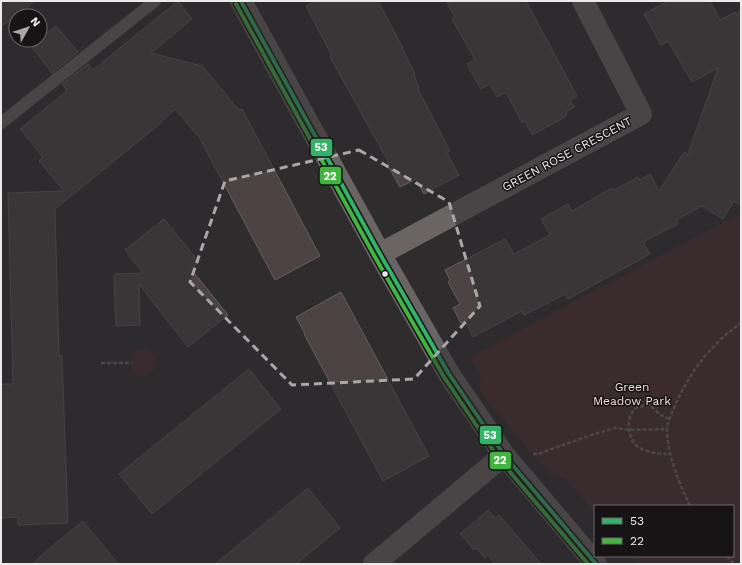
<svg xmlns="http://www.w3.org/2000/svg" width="742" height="565" font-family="'Work Sans',sans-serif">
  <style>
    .green { fill: #4a2b31 }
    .building { fill: #4b4344; stroke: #616060 }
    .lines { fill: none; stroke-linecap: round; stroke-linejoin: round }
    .path { stroke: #6e6a6a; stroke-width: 2.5; stroke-dasharray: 4 2; stroke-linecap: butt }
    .service { stroke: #6b6465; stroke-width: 12 }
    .minor { stroke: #6b6465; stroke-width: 22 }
    .tertiary { stroke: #6b6465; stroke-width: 22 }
    .bus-1-casing { stroke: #161415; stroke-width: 7 }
    .bus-2-casing { stroke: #161415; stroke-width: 7 }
    .bus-1 { stroke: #32b367; stroke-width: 4 }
    .bus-2 { stroke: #40b640; stroke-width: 4 }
    .marked { fill: none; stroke: #aaa7a8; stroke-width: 3; stroke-dasharray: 8 5; stroke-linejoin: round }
    .bus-dot { fill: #ece9ea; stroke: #161415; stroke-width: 1.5 }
    .labels { text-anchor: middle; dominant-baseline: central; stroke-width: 3; stroke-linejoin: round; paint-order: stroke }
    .street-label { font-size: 12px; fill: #ece9ea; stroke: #161415 }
    .park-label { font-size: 12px; fill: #f8d9dd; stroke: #161415 }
    .line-badge { stroke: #161415; stroke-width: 1.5 }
    .badge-label { font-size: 11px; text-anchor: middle; font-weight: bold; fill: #fff }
  </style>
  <rect width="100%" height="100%" fill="#2e2c2d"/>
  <g class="green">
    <polygon points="741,213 741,564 638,564 631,556 733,556 733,506 595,506 595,513 567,480 551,475 480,392 481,376 470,357"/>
    <path d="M145 348C153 353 156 357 156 365 152 375 144 377 135 374 130 367 130 356 136 350Z"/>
  </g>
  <g class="building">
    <polygon points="1,1 34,1 11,21 10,20 1,27"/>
    <polygon points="178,1 192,19 151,53 202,66 239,110 242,109 320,256 275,280 199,137 175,109 156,127 55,209 59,356 62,355 68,523 18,525 18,517 1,518 1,384 13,384 8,193 64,191 39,161 43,157 20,129 67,91 62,84 88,64 93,70"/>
    <polygon points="315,1 378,1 403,48 402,48 415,74 414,75 419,88 418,89 450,151 447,153 459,175 424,194 416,179 400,187 387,164 389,163 330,57 332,56 306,6"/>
    <polygon points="446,1 526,1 577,96 570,100 574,107 567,111 565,117 532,135 525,121 522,123 506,92 497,97 490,84 481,89 467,64 475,60 452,19 455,17"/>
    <polygon points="668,1 710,1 720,20 735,12 737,16 739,11 741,12 741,206 734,201 723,219 702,206 676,220 678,224 643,242 650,254 568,299 565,294 524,315 522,311 473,337 465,321 461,323 453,308 460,304 448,282 450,280 445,270 505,239 514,254 550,235 541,219 568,204 572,211 612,188 614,190 638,177 640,180 650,174 659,191 684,152 688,154 718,68 692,82 668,41 661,45 644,14"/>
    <polygon points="56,26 78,52 52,73 31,46"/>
    <polygon points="164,219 199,262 191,269 228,315 188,347 139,284 140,325 116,326 114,274 143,273 125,250"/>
    <polygon points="341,292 429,456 383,481 304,334 305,334 296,317"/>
    <polygon points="249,369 281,409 152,514 119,474"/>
    <polygon points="308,488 340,528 296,564 215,564"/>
    <polygon points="488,510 495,518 499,515 541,564 495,564 488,555 485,558 476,548 474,550 460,534"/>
    <polygon points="83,521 118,564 33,564 44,553"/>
  </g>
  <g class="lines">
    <g class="path">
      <polyline points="101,363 132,363"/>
      <path d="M669 419 659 414 650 405C646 406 641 406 638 407 624 415 627 441 640 448 649 453 660 454 670 454"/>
      <polyline points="533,454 538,454 591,435 615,428 629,430 667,429"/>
      <path d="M690 506C679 482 668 457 667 431 667 423 671 415 674 408 688 374 711 344 741 323"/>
      <polyline points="727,556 734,564"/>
    </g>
    <polyline class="service" points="1,123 155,1"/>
    <g class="minor">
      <polyline points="380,254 641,114 583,1"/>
      <polyline points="374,564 504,455"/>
    </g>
    <polyline class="tertiary" points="241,1 380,254 449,374 504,455 596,564"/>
    <g class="bus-1-casing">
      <polyline id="bus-1" points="241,1 380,254 449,374 504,455 596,564"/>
    </g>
    <g class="bus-2-casing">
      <polyline id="bus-2" points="236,4 375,257 444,377 499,459 588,564"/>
    </g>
    <use href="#bus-1" class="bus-1"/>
    <use href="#bus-2" class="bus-2"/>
  </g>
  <path d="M0 0H742V565H0ZM359 150 449 202 480 306 414 379 292 385 190 282 225 181Z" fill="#2e2c2d" fill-opacity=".55" fill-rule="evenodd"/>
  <path class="marked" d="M359 150 449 202 480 306 414 379 292 385 190 282 225 181Z"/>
  <circle class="bus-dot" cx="385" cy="274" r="3.5"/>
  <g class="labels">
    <g class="street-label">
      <text transform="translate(567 154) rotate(-28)">GREEN ROSE CRESCENT</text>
    </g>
    <g class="park-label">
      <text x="632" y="387">Green<tspan x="632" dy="14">Meadow Park</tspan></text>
    </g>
  </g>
  <g class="line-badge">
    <rect x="310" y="138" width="23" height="19" rx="4" fill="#32b367"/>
    <rect x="319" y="166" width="23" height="19" rx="4" fill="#40b640"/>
    <rect x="479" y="425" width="23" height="20" rx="4" fill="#32b367"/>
    <rect x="489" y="451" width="23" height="19" rx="4" fill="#40b640"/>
  </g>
  <g class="badge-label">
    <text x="321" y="151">53</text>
    <text x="330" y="180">22</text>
    <text x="490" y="439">53</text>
    <text x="500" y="464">22</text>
  </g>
  <rect width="742" height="565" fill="none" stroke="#ece9ea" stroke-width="4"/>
  <rect x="594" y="505" width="140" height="52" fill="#161415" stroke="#6c696a"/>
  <rect x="602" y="518" width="20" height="6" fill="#32b367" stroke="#6c696a"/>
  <text x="630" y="525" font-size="12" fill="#ece9ea">53</text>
  <rect x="602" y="538" width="20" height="6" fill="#40b640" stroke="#6c696a"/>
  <text x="630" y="545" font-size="12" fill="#ece9ea">22</text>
  <g transform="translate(28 28) rotate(51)"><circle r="19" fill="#161415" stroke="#6c696a"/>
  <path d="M0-3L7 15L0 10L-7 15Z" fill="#aaa7a8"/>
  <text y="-6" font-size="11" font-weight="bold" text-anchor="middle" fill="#ece9ea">N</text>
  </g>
</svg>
